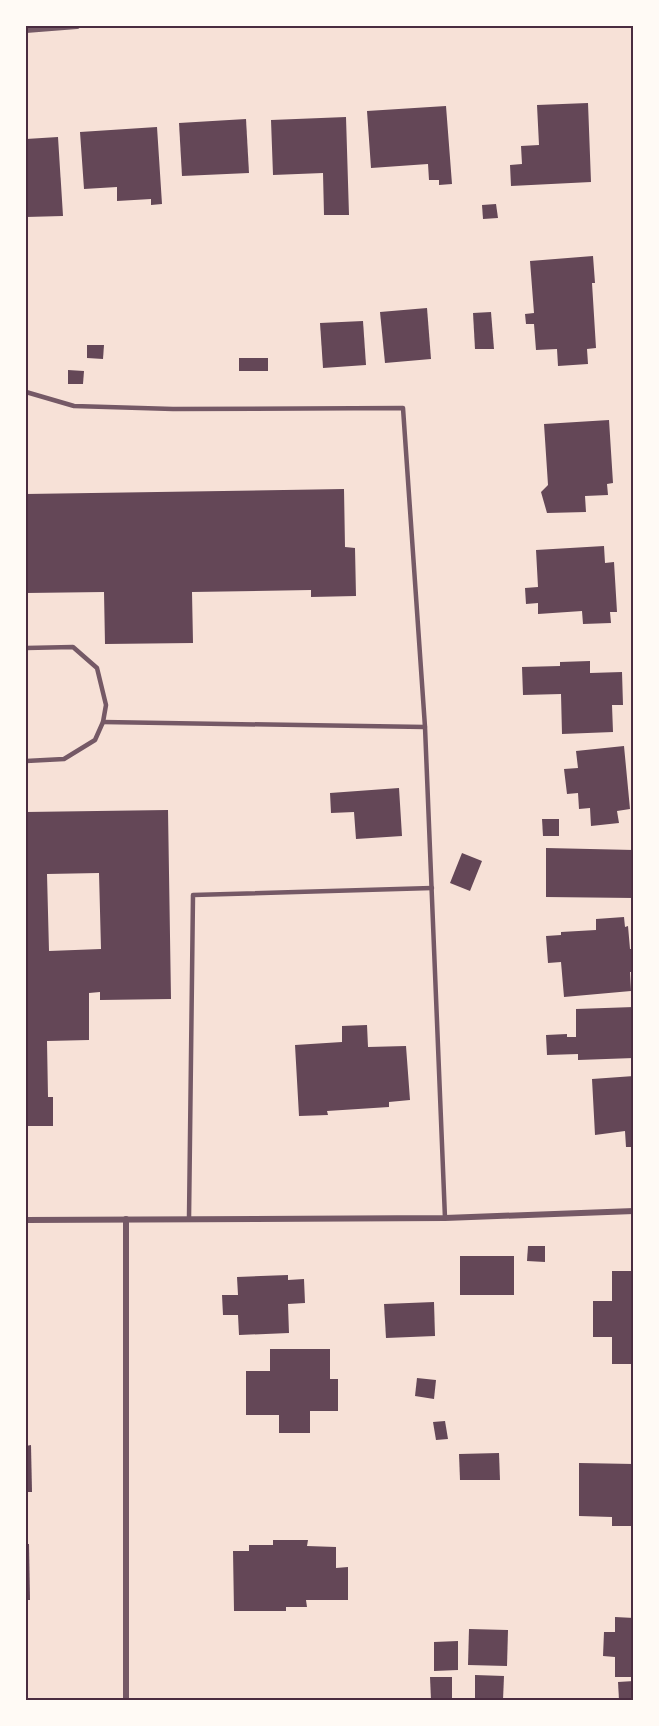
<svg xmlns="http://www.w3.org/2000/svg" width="659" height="1726" font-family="Barlow,sans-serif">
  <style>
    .building { fill: #644757; fill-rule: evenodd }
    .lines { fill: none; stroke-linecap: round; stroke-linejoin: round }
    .service { stroke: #755966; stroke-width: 4.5 }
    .minor { stroke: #755966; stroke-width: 6 }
    .neatline { fill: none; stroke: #4a2c40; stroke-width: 2 }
  </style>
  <rect width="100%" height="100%" fill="#f7e1d7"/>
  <g class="building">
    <polygon points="588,103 591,182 511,186 510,165 522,164 521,146 539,145 537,105"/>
    <polygon points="446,106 452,184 439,185 439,180 429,180 428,164 371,168 367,111"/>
    <polygon points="346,117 349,215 324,215 323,173 273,175 271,120"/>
    <polygon points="246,119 249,173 182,176 179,123"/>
    <polygon points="157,127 162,204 151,205 151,199 117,201 117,187 84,189 80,132"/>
    <polygon points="58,137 63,216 26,217 26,139"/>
    <polygon points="496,204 498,218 483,219 482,205"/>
    <polygon points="593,256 595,283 592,283 596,348 587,349 588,364 558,366 557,349 536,350 534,324 526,324 525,314 534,313 530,261"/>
    <polygon points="427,308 431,359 385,363 380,312"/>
    <polygon points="491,312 494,349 475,349 473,313"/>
    <polygon points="363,321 366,365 323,368 320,323"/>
    <polygon points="87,345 104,345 103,359 87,358"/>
    <rect x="239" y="358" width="29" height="13"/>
    <polygon points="68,370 84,371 83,384 68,384"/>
    <polygon points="609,420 613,483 607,484 608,495 585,496 586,512 547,513 541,492 548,485 544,424"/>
    <polygon points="344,489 345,547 355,548 356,596 311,597 311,590 192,592 193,643 105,644 104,592 26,593 26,494"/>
    <polygon points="604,546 605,563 614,562 617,612 610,612 611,623 583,624 582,611 538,614 538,603 526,604 525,588 538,587 536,550"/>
    <polygon points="590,661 590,673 622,672 623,705 612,705 613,732 562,734 561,694 523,695 522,667 560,666 560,662"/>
    <polygon points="624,746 630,809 617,811 619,823 591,826 590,808 579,809 578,793 567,794 564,769 578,768 576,751"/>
    <polygon points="399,788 402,836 356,839 354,812 331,813 330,793"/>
    <path d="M168 810 171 999 100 1000V992L89 993V1040L47 1041 48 1097H53V1126H26V812ZM99 873 101 949 49 951 47 874Z"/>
    <polygon points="542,819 559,819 559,836 543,836"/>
    <polygon points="546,848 634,850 634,898 546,897"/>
    <polygon points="462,853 482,861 470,891 450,883"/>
    <polygon points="624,917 625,927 628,926 630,949 634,949 634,972 630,972 631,991 564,997 561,962 548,963 546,936 561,935 561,932 596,930 596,919"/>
    <polygon points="634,1007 634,1058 578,1060 578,1054 547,1055 546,1035 567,1034 567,1037 576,1037 576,1009"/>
    <polygon points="367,1025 368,1047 406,1046 410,1100 389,1102 389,1107 327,1111 328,1115 299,1116 295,1045 342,1042 342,1026"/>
    <polygon points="634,1076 634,1147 626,1147 625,1131 595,1135 592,1079"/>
    <polygon points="528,1246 545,1246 545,1262 527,1261"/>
    <rect x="460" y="1256" width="54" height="39"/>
    <polygon points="612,1271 634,1271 634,1364 612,1364 612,1337 593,1337 593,1301 612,1301"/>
    <polygon points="288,1275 288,1280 304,1279 305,1303 288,1304 289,1333 239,1335 238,1315 223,1315 222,1295 238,1295 237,1277"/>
    <polygon points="434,1302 435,1336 386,1338 384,1304"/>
    <polygon points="270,1349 330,1349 330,1379 338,1379 338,1411 310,1411 310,1433 279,1433 279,1415 246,1415 246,1371 270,1371"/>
    <polygon points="417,1378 436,1380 434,1399 415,1396"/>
    <polygon points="445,1421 448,1439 436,1440 433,1422"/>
    <polygon points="31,1445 32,1492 26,1492 26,1446"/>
    <polygon points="499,1453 500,1480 460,1480 459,1454"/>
    <polygon points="579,1463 634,1464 634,1526 612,1526 612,1517 579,1516"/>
    <polygon points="273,1540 308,1540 307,1546 336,1547 336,1568 348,1567 348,1600 306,1600 307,1607 286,1607 286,1611 234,1611 233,1551 249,1551 249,1545 273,1545"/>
    <polygon points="26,1544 29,1544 30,1600 26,1600"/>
    <polygon points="615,1617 634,1618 634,1677 615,1677 615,1657 603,1656 604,1632 615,1632"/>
    <polygon points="469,1629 508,1630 507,1666 468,1665"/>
    <polygon points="458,1641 458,1670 434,1671 434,1642"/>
    <polygon points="475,1675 504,1676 503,1700 475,1700"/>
    <polygon points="430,1677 452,1677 452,1700 431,1700"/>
    <polygon points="634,1681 634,1700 619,1700 618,1682"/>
  </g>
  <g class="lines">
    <g class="service">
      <polyline points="26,392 74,406 173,409 403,408 425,727 445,1218"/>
      <polyline points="26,648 73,647 97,668 106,705 103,722 95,740 64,759 26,761"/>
      <polyline points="103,722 425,727"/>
      <polyline points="189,1219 193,895 432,888"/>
    </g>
    <g class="minor">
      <polyline points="26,30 77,26"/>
      <polyline points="126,1219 126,1700"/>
      <polyline points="26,1220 445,1218 634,1211"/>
    </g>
  </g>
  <rect width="659" height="1726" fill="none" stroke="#fffaf5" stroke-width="54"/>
  <rect x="27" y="27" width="605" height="1672" class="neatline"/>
</svg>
